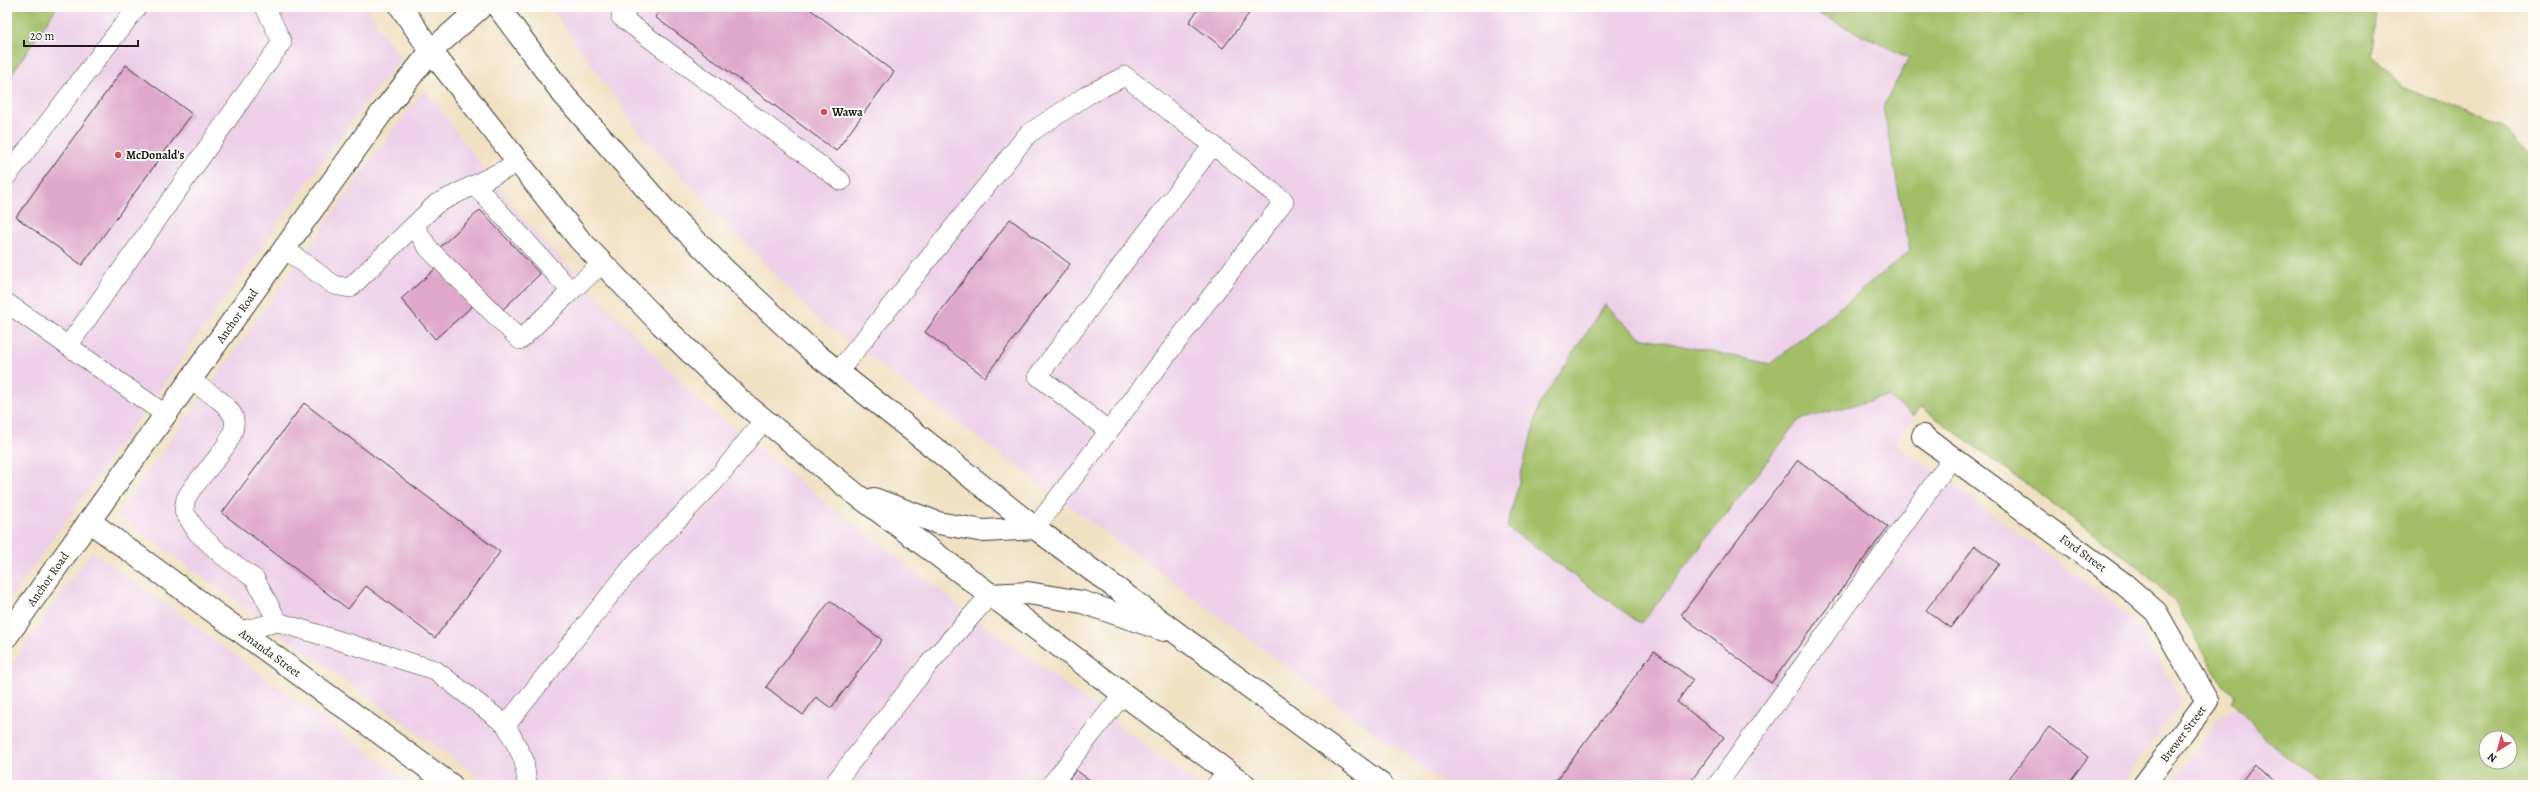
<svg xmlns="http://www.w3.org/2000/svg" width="2540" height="792" font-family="Alegreya,serif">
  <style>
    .built { fill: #edd0e8 }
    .green { fill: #a1be66; stroke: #5e6d41; fill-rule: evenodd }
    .building { fill: #dfa8cb }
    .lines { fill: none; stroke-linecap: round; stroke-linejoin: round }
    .service-casing { stroke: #3c3a35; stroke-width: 20 }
    .minor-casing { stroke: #3c3a35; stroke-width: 24 }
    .tertiary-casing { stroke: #3c3a35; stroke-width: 24 }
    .primary-casing { stroke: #3c3a35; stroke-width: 24 }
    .service { stroke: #fff; stroke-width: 19 }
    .minor { stroke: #fff; stroke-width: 22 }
    .tertiary { stroke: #fff; stroke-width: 22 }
    .primary { stroke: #fff; stroke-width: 22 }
    .poi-dot { fill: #d1495b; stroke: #fdfcf7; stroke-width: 1.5 }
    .labels { text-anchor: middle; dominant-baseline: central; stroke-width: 4; stroke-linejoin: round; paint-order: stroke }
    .poi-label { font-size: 12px; font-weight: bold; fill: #1c1c1c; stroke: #fdfcf7; text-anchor: start }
    .street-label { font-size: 12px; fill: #1c1c1c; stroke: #fdfcf7 }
  </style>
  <rect width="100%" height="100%" fill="#fdfcf7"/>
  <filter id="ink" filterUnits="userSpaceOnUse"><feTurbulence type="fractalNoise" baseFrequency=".025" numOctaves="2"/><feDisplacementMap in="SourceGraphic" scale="8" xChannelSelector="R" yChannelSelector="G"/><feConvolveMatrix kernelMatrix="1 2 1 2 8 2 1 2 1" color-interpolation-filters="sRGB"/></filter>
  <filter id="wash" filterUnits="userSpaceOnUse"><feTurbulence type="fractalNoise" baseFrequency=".012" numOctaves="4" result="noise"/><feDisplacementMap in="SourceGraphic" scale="16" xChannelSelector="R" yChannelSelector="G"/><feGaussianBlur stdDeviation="0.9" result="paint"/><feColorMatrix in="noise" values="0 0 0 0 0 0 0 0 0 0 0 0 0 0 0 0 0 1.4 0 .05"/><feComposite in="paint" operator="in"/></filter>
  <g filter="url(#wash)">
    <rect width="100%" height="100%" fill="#f0e1c3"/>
    <g class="built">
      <polygon points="57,7 367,7 381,32 401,58 364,104 7,603 7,81"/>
      <polygon points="550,7 1805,7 1909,58 1883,107 1910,251 1770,364 1640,337 1605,305 1641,624 1799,420 1887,396 1914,416 1895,443 2111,601 2140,628 2182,702 2120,785 1446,785 818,319 643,137"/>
      <polygon points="425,90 522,218 698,400 826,502 825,505 833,508 968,612 1198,785 490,785 117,515 395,127"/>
      <polygon points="92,551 413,785 7,785 7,670"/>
      <polygon points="2232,701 2270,743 2323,785 2169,785 2220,717 2235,706"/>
    </g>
    <g class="green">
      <polygon points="7,7 57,7 7,81"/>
      <path d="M1805 7H2376L2372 55 2403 87 2503 128 2518 144 2533 155V785H2323L2270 743 2232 701 2236 695 2223 686 2174 601 2139 567 1921 407 1914 416 1887 396 1799 420 1641 624 1507 527 1540 403 1605 305 1640 337 1770 364 1910 251 1883 107 1909 58ZM2486 738H2510V762H2486Z"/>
    </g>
    <g id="blocks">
      <g class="building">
        <polygon points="663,7 807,7 894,72 836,151 655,17"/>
        <polygon points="1200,7 1254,7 1223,48 1189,22"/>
        <polygon points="126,65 192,114 82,265 16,217"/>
        <polygon points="480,210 540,274 498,314 437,250"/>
        <polygon points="1010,219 1070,264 985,377 925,332"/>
        <polygon points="442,263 476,303 435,339 401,299"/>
        <polygon points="304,403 500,552 435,638 366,586 348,609 222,513"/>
        <polygon points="1798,460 1888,527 1771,683 1681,615"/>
        <polygon points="1975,546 1999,564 1950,628 1926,610"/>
        <polygon points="830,601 882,640 831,708 816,697 803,715 766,687"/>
        <polygon points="1654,651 1693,680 1677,702 1724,737 1688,785 1553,785"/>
        <polygon points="2049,727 2088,757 2067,785 2004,785"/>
        <polygon points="2254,765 2280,785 2239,785"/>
        <polygon points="1076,770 1096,785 1065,785"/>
      </g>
    </g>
  </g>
  <g filter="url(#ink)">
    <use href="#blocks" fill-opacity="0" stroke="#3c3a35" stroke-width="1"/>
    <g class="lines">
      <g class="service-casing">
        <g id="service">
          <polyline points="628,7 621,17 841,181"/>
          <polyline points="7,176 137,7"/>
          <polyline points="475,185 571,291 603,263"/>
          <polyline points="414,226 429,249 520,340 571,291"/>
          <polyline points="285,249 334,285 350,288 436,204 518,163"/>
          <polyline points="7,303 166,415"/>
          <polyline points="68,346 282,42 265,7"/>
          <polyline points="838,372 1028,134 1089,94 1125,76 1284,201 1035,528"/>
          <path d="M191 381C205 391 225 400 233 416 243 440 194 479 186 499 185 503 184 508 184 511L197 532 223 556 255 579 278 622"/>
          <polyline points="1109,431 1038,376 1213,145"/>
          <polyline points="240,631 278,622 435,670 506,725 524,760 527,785"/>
          <polyline points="506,725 637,561 715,481 764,420"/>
          <polyline points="833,785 928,665 990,595"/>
          <polyline points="1051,785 1123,694"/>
          <polyline points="1216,785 1228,772"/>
          <polyline points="1717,785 1953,457"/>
        </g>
      </g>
      <g class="minor-casing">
        <g id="minor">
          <polyline points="1923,436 2124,584 2156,612 2207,701 2144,785"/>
          <polyline points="89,521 451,785"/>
        </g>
      </g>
      <g class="tertiary-casing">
        <polyline id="tertiary" points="7,636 380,115 431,51 481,7"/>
      </g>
      <g class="primary-casing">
        <g id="primary">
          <polyline points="401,7 431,51 579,239 661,324 741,401 853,492 1245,785"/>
          <polyline points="498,7 563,94 665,210 727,272 812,351 1035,528 1382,785"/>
          <polyline points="874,499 938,523 984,531 1035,528"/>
          <polyline points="990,595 1028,593 1082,602 1164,630"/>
        </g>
      </g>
      <use href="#service" class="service"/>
      <use href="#minor" class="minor"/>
      <use href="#tertiary" class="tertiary"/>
      <use href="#primary" class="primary"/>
    </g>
  </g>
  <g class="poi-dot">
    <circle cx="824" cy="112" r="4"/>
    <circle cx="118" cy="155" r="4"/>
  </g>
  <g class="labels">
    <g class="poi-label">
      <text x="832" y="112">Wawa</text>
      <text x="126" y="155">McDonald's</text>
    </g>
    <g class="street-label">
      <text transform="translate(237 316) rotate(-55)">Anchor Road</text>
      <text transform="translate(2083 553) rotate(36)">Ford Street</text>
      <text transform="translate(48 579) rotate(-55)">Anchor Road</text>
      <text transform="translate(270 653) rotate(36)">Amanda Street</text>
      <text transform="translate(2183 734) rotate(-53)">Brewer Street</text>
    </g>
  </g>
  <rect width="2540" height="792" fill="none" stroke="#fdfcf7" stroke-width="24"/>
  <g transform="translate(2498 750) rotate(217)"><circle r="19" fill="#fdfcf7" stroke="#a3a29f"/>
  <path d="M0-3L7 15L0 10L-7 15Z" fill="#d1495b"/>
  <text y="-6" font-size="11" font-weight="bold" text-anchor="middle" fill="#1c1c1c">N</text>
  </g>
  <path d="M24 40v6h114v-6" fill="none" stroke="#1c1c1c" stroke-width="2"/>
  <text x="30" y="40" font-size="12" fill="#1c1c1c" stroke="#fdfcf7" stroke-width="3" paint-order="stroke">20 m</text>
</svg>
